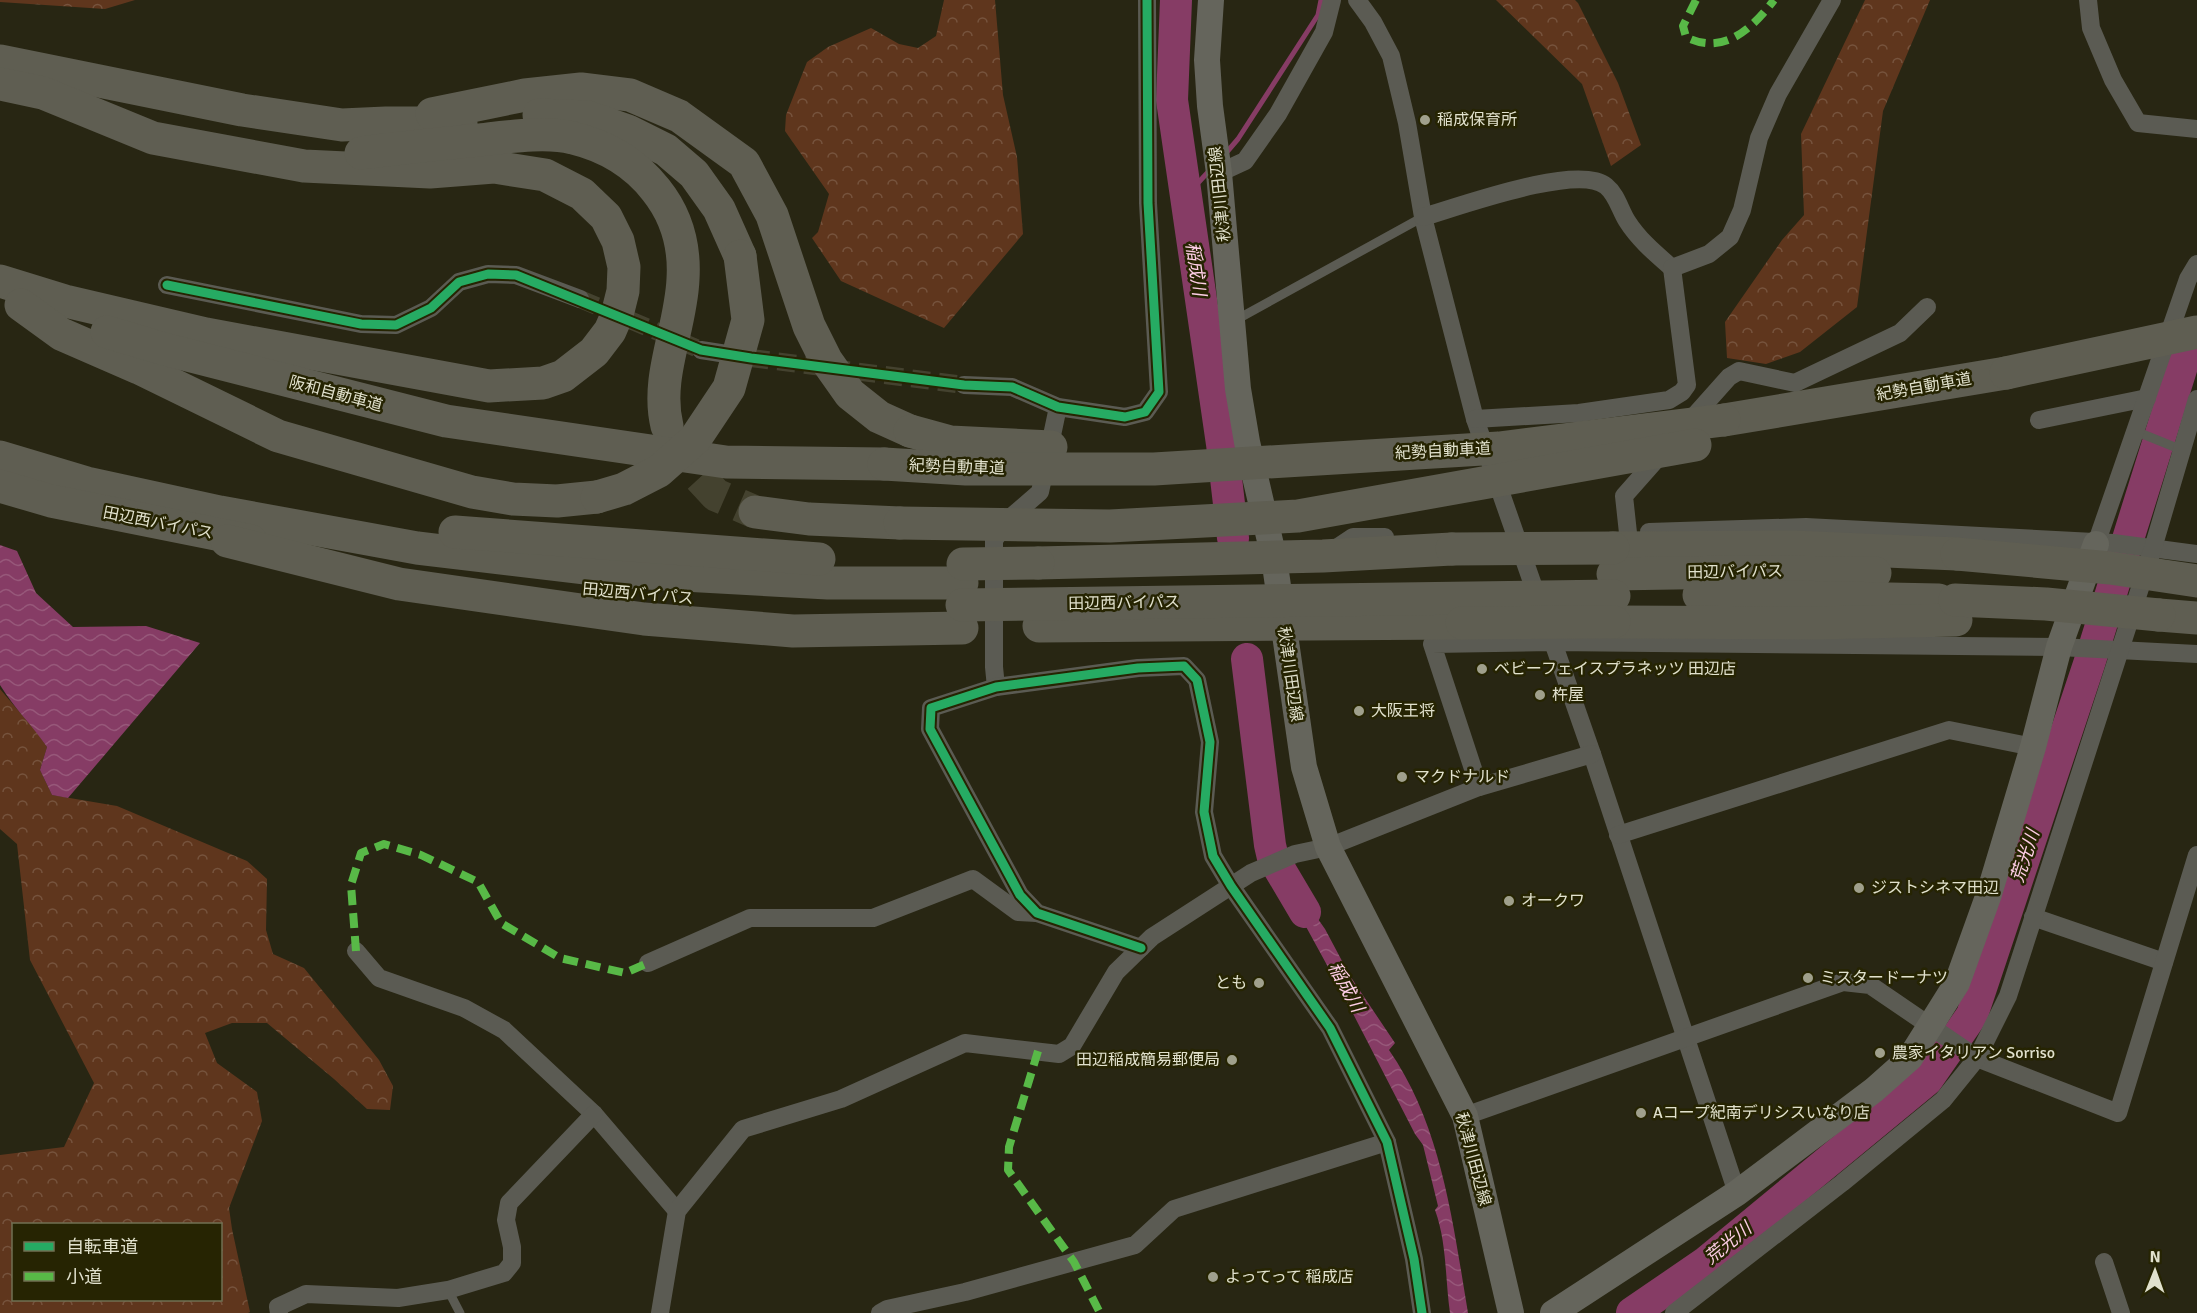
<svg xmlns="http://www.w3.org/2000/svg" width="2197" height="1313" font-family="Signika,'Noto Sans JP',sans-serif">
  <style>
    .forest { fill: url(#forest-crowns); fill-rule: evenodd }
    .water { fill: url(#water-waves) }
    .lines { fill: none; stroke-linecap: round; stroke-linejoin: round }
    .stream { stroke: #863c65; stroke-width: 5 }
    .river { stroke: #863c65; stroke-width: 32 }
    .street-tunnel { stroke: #44422f; stroke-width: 18; stroke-dasharray: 18 9; stroke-linecap: butt }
    .highway-tunnel { stroke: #44422f; stroke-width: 33; stroke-dasharray: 33 16; stroke-linecap: butt }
    .lane { stroke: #5b5b53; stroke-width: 9 }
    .street { stroke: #5b5b53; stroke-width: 18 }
    .secondary { stroke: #65655c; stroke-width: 26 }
    .highway { stroke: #5f5e52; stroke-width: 33 }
    .highway-bridge { stroke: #5f5e52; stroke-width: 33 }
    .quiet { stroke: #58b947; stroke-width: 8; stroke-dasharray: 15 8; stroke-linecap: butt }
    .cycleway-casing { stroke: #262402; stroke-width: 13 }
    .cycleway { stroke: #26ab63; stroke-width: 9 }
    .poi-dot { fill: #a0a08c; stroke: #262402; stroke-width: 2 }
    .labels { text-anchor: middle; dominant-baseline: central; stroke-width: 5; stroke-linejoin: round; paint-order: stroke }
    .poi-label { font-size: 16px; fill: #e1e1cd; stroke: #262402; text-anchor: start }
    .street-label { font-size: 16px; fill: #e1e1cd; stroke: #262402 }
    .water-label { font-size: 18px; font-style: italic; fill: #fecee6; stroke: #262402 }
  </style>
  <defs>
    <pattern id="forest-crowns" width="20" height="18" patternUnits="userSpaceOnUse" patternTransform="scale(1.5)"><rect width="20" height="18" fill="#5f361d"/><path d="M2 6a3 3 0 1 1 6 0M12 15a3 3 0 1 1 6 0" fill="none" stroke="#76533d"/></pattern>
    <pattern id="water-waves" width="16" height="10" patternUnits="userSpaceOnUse" patternTransform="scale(1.5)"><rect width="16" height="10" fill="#863c65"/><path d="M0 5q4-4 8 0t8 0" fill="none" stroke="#97587a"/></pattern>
  </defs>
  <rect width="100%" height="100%" fill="#282613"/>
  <g class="forest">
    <polygon points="0,0 135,0 105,9 0,2"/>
    <polygon points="944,0 995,0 1003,95 1017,157 1023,234 944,328 841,281 812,238 818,232 829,194 785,131 786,115 807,62 828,47 871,28 899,44 918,48 936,36"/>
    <polygon points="1496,0 1575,0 1578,3 1618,83 1641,145 1611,166 1582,84"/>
    <polygon points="1865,0 1930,0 1883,111 1857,307 1800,352 1766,364 1727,358 1725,322 1782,240 1804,215 1801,134"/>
    <path d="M0 689 38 734 47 747 40 770 52 795 117 806 247 861 267 879 266 930 273 954 304 968 379 1060 393 1086 390 1110 367 1109 334 1079 267 1023H232L205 1033 217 1063 257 1092 262 1121 229 1208 232 1229 250 1312 248 1313H0V1155L64 1147 94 1083 30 960 17 844 0 829ZM14 1224H220V1300H14Z"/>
  </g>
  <g class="water">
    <path d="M0 545 17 551 36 593 73 627 146 626 200 643 68 798 52 795 40 770 47 747C32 725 14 708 0 685Z"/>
    <path d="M1287 875 1325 929 1350 976 1395 1043 1389 1050C1442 1126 1453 1224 1468 1313H1450C1445 1278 1447 1243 1435 1210L1438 1206 1423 1145 1415 1134 1346 1000 1280 879Z"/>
  </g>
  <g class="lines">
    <g class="stream">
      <polyline points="1226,153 1238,139 1318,15 1321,0"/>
      <polyline points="1186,196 1209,171"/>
    </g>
    <g class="river">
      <polyline points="1176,0 1172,100 1222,444 1233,538"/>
      <polyline points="1247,659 1270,845 1273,858 1305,912"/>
      <polyline points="1632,1313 1705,1263 1927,1080 1972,1015 2089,664 2182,366 2197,332"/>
    </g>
    <g class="street-tunnel">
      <polyline points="580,299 701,350"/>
      <polyline points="751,358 964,385"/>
    </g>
    <polyline class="highway-tunnel" points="673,437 689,466 716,495 755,512"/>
    <g class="lane">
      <polyline points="1234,321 1423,217"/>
      <polyline points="2135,431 2182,450"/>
      <polyline points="448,1290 460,1313"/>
    </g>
    <g class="street">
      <polyline points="1357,0 1373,22 1391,56 1407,123 1423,217 1475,419 1592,754 1737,1193"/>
      <polyline points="2088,0 2091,28 2113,80 2138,123 2197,129"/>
      <polyline points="1219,173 1245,161 1278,114 1324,32 1332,0"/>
      <path d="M1423 217C1458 207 1577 163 1606 186 1617 195 1620 210 1627 221 1639 240 1656 254 1672 268"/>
      <polyline points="167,285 361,324 396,325 431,308 459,282 488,274 516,275 580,299"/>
      <polyline points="701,350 746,357"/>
      <polyline points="964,385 1012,387 1058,407 1125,417 1145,412 1159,392 1148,203 1147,0"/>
      <polyline points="1475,419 1579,413 1669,400 1682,392 1687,385 1672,268 1709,254 1730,237 1742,210 1759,138 1778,94 1832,0"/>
      <polyline points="2039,420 2147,398"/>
      <polyline points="1688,423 1729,377 1739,371 1795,383 1900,333 1927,307"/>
      <polyline points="1649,532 1806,527 2113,543 2197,554"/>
      <polyline points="1628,533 1624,496 1662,453"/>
      <polyline points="2096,544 2188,279 2197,264"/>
      <polyline points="1332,551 1353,537 1385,537"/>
      <polyline points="996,687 994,667 994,540 1010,518 1040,492 1058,407"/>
      <polyline points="1479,787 1432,644 1552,642 2059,647 2197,654"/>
      <polyline points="1618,835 1949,730 2033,747"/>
      <polyline points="2033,917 2164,962"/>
      <polyline points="1141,948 1037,913 1020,895 930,729 931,708 996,687 1138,668 1184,666 1197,680 1210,742 1204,812 1213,856 1231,886 1330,1028 1387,1142 1414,1259 1422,1313"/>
      <polyline points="356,951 379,978 464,1008 504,1030 594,1114 677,1211"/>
      <polyline points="648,963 750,918 873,918 973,879 1018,912 1037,913"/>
      <polyline points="1465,1116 1843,982 1870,985 1977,1058 2118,1113 2197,855"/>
      <polyline points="2104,1262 2121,1313"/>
      <polyline points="279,1313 278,1307 306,1294 398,1298 448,1290 504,1273 512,1263 512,1247 506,1220 509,1203 594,1114"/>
      <polyline points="660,1313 677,1211 743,1129 841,1099 965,1043 1059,1054 1072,1046 1116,972 1152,937 1251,873 1295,854 1328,847 1479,787 1592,754"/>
      <polyline points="880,1313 887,1309 965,1292 1135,1245 1174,1209 1387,1142"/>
      <polyline points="1674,1313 1842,1183 1943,1100 1977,1058 2008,996 2153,548 2197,399"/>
    </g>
    <g class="secondary">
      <polyline points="1211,0 1207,60 1210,106 1219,173 1238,389 1247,442 1274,558 1304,767 1328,847 1465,1116 1511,1313"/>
      <polyline points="1553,1313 1737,1193 1874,1090 1910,1058 1957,983 1989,894 2033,747 2059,647 2096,544"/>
    </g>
    <g class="highway">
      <polyline points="0,61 242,110 342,125 386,123 461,123"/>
      <polyline points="0,84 43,93 153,138 304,166 430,172 494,167 545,175 582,194 606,217 618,241 624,267 623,291 617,315 610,331 594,352 563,376 543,383 489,386 206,334 65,301 0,281"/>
      <polyline points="432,114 525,95 581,89 630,95 679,116 744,163 772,215 809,326 826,360 850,394 879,417 910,431"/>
      <polyline points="539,115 588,117 628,131 666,150 694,174 719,209 740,256"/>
      <path d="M361 153C400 148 439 144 478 140 506 137 547 131 573 138 606 146 635 163 656 190 676 215 685 246 683 279 681 329 655 377 667 426"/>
      <polyline points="21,305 61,334 139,368 278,436 472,492 513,499 557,501 597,497"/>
      <polyline points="107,332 164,349 446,421 726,462 884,464"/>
      <polyline points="1724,420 2006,373"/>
      <polyline points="0,457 87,483 220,512 417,548 611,571 828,583 962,583"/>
      <polyline points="0,486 51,501 251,541"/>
      <polyline points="755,512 809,519 900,523"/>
      <polyline points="455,532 819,559"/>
      <polyline points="227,541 399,584 644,619 793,631 962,628"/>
      <polyline points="1613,548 1792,547 1957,554"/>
      <polyline points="1038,563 1323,556 1452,549"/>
      <polyline points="1613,574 1736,572 1875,573"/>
      <polyline points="1699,595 1939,600"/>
      <polyline points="2159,615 2197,618"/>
      <polyline points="1614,622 1815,623 1956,620"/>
      <polyline points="1039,626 1462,623"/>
    </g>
    <g class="highway-bridge">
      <polyline points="2006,373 2197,332"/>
      <polyline points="910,431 950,442 1051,447"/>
      <polyline points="884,464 966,469 1154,469 1499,448 1724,420"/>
      <polyline points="597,497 624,489 659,471 695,439 729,388 748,320 740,256"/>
      <polyline points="900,523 1110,526 1298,516 1695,445"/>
      <polyline points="1452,549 1613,548"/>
      <polyline points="1957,554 2110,568 2197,581"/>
      <polyline points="963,564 1038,563"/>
      <polyline points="1955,600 2046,604 2159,615"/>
      <polyline points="962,605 1614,596"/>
      <polyline points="1462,623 1614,622"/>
    </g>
    <g class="quiet">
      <path d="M1696 0 1683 26 1686 37C1723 56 1752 29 1774 0"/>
      <polyline points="356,951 351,885 361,853 384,844 421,855 478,882 501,923 560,958 625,973 648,963"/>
      <polyline points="1038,1051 1009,1147 1008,1170 1074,1262 1100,1313"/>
    </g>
    <g class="cycleway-casing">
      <g id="cycleway">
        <polyline points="167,285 361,324 396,325 431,308 459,282 488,274 516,275 701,350 751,358 964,385 1012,387 1058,407 1125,417 1145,412 1159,392 1148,203 1147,0"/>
        <polyline points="1141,948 1037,913 1020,895 930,729 931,708 996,687 1138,668 1184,666 1197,680 1210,742 1204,812 1213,856 1231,886 1330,1028 1387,1142 1414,1259 1422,1313"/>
      </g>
    </g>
    <use href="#cycleway" class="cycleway"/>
  </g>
  <g class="poi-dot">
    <circle cx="1425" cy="120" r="6"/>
    <circle cx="1482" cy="669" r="6"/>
    <circle cx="1540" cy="695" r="6"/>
    <circle cx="1359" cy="711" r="6"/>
    <circle cx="1402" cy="777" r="6"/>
    <circle cx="1859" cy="888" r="6"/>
    <circle cx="1509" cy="901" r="6"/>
    <circle cx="1808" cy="978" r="6"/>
    <circle cx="1259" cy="983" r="6"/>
    <circle cx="1880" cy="1053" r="6"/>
    <circle cx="1232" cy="1060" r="6"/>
    <circle cx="1641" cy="1113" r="6"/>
    <circle cx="1213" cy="1277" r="6"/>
  </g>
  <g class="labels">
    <g class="poi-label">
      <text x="1437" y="120">稲成保育所</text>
      <text x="1494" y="669">ベビーフェイスプラネッツ 田辺店</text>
      <text x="1552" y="695">杵屋</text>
      <text x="1371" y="711">大阪王将</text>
      <text x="1414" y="777">マクドナルド</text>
      <text x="1871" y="888">ジストシネマ田辺</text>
      <text x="1521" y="901">オークワ</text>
      <text x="1820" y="978">ミスタードーナツ</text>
      <text x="1247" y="983" text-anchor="end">とも</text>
      <text x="1892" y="1053">農家イタリアン Sorriso</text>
      <text x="1220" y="1060" text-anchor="end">田辺稲成簡易郵便局</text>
      <text x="1653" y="1113">Aコープ紀南デリシスいなり店</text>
      <text x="1225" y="1277">よってって 稲成店</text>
    </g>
    <g class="street-label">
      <text transform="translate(1220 194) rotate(-96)">秋津川田辺線</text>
      <text transform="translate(1924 387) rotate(-10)">紀勢自動車道</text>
      <text transform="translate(336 394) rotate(15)">阪和自動車道</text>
      <text transform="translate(1443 451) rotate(-3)">紀勢自動車道</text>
      <text transform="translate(957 467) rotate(2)">紀勢自動車道</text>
      <text transform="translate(158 523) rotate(11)">田辺西バイパス</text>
      <text transform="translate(1735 572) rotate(-1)">田辺バイパス</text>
      <text transform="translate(638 594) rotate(5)">田辺西バイパス</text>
      <text transform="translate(1124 603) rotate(-1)">田辺西バイパス</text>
      <text transform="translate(1290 674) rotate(82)">秋津川田辺線</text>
      <text transform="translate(1473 1159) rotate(75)">秋津川田辺線</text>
    </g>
    <g class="water-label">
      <text transform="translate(1196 269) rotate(82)">稲成川</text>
      <text transform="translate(2025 856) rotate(-72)">荒光川</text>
      <text transform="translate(1346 987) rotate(61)">稲成川</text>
      <text transform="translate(1728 1243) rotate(-39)">荒光川</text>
    </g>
  </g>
  <rect x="12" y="1223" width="210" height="78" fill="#262402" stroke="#717053" stroke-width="1.5"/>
  <rect x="24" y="1242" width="30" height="9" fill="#26ab63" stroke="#717053" stroke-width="1.5"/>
  <text x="66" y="1253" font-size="18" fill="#e1e1cd">自転車道</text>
  <rect x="24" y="1272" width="30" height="9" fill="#58b947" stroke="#717053" stroke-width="1.5"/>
  <text x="66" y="1283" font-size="18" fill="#e1e1cd">小道</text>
  <g transform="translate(2155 1271) rotate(1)" stroke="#262402" stroke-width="4.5" paint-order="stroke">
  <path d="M0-4.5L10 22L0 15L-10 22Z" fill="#e1e1cd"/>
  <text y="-9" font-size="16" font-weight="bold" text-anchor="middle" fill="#e1e1cd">N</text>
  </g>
</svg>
